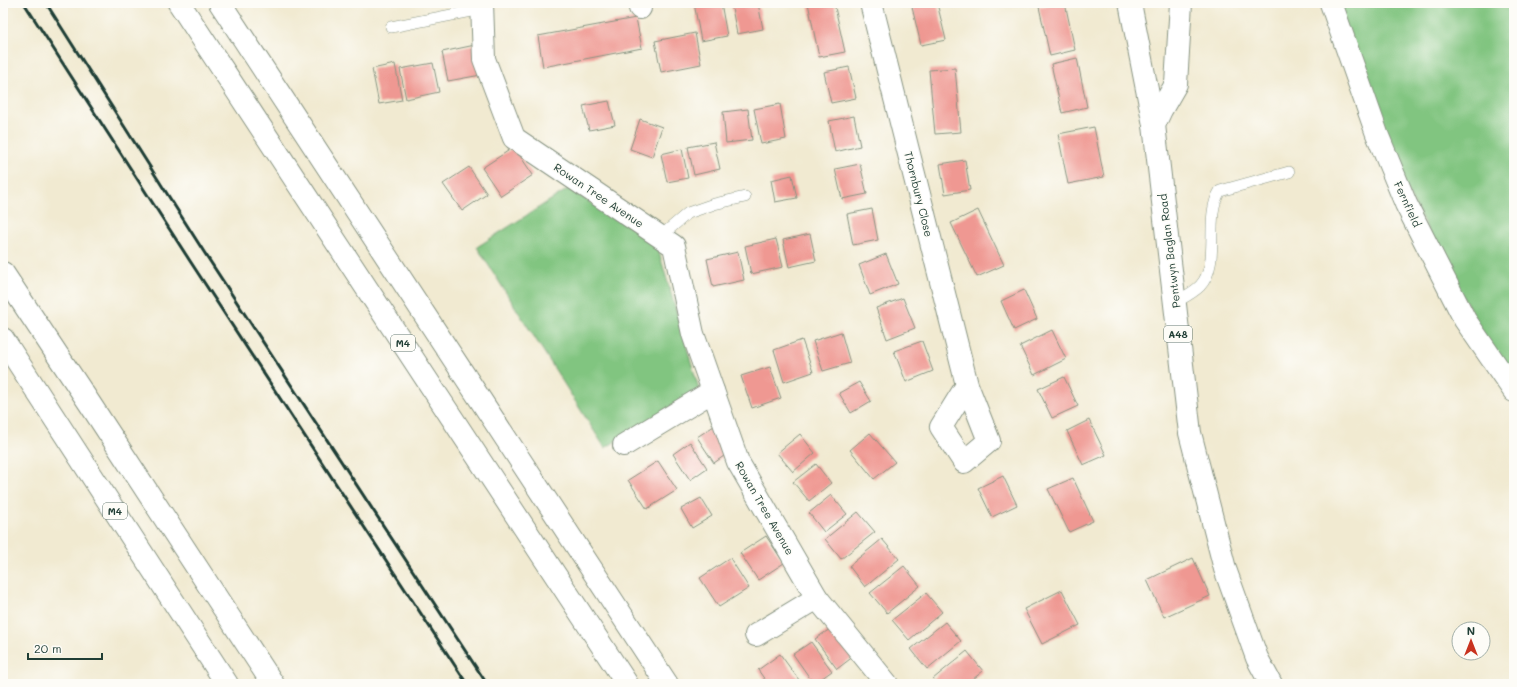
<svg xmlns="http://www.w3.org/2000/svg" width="1517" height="687" font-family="Mali,sans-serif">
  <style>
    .green { fill: #81c580; stroke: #50815a }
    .building { fill: #ef9892 }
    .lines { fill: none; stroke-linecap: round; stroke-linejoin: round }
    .lane-casing { stroke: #889482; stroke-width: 12 }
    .street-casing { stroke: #889482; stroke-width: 24 }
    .primary-casing { stroke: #889482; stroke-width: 24 }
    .highway-casing { stroke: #889482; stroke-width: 24 }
    .lane { stroke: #fff; stroke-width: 11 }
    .street { stroke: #fff; stroke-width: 22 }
    .primary { stroke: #fff; stroke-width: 22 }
    .highway { stroke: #fff; stroke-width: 22 }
    .rail { stroke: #1f3d34; stroke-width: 3 }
    .labels { text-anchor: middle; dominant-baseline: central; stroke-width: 3; stroke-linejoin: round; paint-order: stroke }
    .shield { fill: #fdfcf7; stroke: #62766e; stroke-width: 1 }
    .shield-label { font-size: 10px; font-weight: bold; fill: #1f3d34 }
    .street-label { font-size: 11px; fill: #1f3d34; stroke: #fdfcf7 }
  </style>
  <rect width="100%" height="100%" fill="#fdfcf7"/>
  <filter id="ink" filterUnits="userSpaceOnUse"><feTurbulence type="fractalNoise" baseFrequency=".025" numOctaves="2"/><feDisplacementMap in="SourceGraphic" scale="8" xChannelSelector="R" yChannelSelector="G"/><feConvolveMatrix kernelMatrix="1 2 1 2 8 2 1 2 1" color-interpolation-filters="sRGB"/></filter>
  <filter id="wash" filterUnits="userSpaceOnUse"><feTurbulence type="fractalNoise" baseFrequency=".012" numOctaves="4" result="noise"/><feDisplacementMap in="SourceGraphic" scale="16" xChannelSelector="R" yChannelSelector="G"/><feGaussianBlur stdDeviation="0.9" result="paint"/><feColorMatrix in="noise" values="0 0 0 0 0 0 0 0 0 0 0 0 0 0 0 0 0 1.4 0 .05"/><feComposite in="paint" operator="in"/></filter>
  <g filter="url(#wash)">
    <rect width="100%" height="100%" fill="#f1ead1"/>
    <g class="green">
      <polygon points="1335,3 1514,3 1514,392 1377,134"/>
      <polygon points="568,189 656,242 699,389 605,448 477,247"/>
    </g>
    <g id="blocks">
      <g class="building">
        <polygon points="694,3 721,3 727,36 701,41"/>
        <polygon points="731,3 758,3 763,29 737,34"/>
        <polygon points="808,3 834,3 845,52 819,57"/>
        <polygon points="911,3 937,3 946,40 921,45"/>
        <polygon points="1057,3 1065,3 1075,50 1050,56 1039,7"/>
        <polygon points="636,18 642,48 543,67 538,36"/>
        <polygon points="695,33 701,64 661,72 655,41"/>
        <polygon points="475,45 481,75 448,81 442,52"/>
        <polygon points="1077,58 1087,107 1062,113 1051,64"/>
        <polygon points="433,63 439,92 406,99 400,69"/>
        <polygon points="395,64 402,100 379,104 372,69"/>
        <polygon points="849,67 856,98 831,103 824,72"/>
        <polygon points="955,68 961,132 935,134 929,70"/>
        <polygon points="609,101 615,125 589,130 583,106"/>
        <polygon points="780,104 786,139 761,144 754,109"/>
        <polygon points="748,109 752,140 726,143 723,112"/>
        <polygon points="854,116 860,146 835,152 829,121"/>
        <polygon points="640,119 662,127 652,157 630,149"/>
        <polygon points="1094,127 1104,177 1068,184 1058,134"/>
        <polygon points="714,142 720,169 694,175 688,147"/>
        <polygon points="514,147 533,175 501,196 482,168"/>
        <polygon points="682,149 688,178 667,182 661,154"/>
        <polygon points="965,160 970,190 945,194 940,164"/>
        <polygon points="860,164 867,194 842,199 835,169"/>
        <polygon points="469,167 487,194 462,211 443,184"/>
        <polygon points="792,175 797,198 775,202 771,180"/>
        <polygon points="872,209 878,240 853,245 847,214"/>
        <polygon points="978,210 1004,265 977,277 951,223"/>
        <polygon points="810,234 816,261 789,267 783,240"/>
        <polygon points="776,239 783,267 751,274 745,246"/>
        <polygon points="738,252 744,280 713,287 707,259"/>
        <polygon points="886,254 898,284 870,295 859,265"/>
        <polygon points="1024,290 1037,319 1014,330 1001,301"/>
        <polygon points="903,298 915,328 887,339 876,308"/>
        <polygon points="1052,330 1066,359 1034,375 1020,346"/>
        <polygon points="841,332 850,363 823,371 813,341"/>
        <polygon points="802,340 813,372 784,382 774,350"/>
        <polygon points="922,341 933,371 906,382 894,351"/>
        <polygon points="770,367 781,398 752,408 741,376"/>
        <polygon points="1064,377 1078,406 1052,418 1038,389"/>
        <polygon points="859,382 871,401 851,413 839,393"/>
        <polygon points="1089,420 1106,455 1083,465 1067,431"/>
        <polygon points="714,426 731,451 714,463 697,437"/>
        <polygon points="870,433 895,462 874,479 850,450"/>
        <polygon points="800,434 815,453 793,472 777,453"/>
        <polygon points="690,442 707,468 690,480 673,454"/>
        <polygon points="658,461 677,490 647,509 628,480"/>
        <polygon points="816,464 831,483 809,501 793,482"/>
        <polygon points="1003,476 1017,505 992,517 978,488"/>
        <polygon points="1073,478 1093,521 1069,532 1048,489"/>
        <polygon points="831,495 847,514 824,532 809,513"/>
        <polygon points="701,498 712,516 692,528 681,509"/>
        <polygon points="858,512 875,532 841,559 825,539"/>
        <polygon points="766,536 784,563 758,580 740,553"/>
        <polygon points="882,539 899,559 865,587 849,566"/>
        <polygon points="730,558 749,588 719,607 700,578"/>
        <polygon points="1193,558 1210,596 1164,617 1147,580"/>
        <polygon points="904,566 920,586 887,613 870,593"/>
        <polygon points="1062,590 1080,625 1042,644 1024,609"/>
        <polygon points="926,593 942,612 909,640 892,620"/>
        <polygon points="945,622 961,641 927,669 911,649"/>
        <polygon points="833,627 854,656 837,669 815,639"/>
        <polygon points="811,642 832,671 814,684 793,654"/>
        <polygon points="967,651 983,671 967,684 937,684 933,679"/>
        <polygon points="780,654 802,684 768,684 758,670"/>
      </g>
    </g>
  </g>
  <g filter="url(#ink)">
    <use href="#blocks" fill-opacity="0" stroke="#889482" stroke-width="1"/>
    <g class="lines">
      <g class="lane-casing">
        <g id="lane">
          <polyline points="391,27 482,9"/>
          <polyline points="661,236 688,213 714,204 745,197"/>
          <path d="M1174 303C1183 298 1193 293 1200 286 1222 262 1203 218 1220 191L1289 172"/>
        </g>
      </g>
      <g class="street-casing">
        <g id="street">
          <polyline points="482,3 484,59 514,138 674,246 693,334 738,462 817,598 887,684"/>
          <polyline points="639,3 640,8"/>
          <polyline points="871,3 967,385 989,441 964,462 941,427 967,385"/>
          <polyline points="1331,3 1377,134 1406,204 1465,320 1514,391"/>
          <polyline points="1154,125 1161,110 1176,84 1181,3"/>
          <polyline points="624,445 713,391"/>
          <polyline points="756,635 817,598"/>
        </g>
      </g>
      <g class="primary-casing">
        <polyline id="primary" points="1130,3 1154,125 1190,433 1225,569 1257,658 1271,684"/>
      </g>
      <g class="highway-casing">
        <g id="highway">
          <polyline points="179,3 627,684"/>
          <polyline points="220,3 667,684"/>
          <polyline points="3,273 90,404 273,684"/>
          <polyline points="3,339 227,684"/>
        </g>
      </g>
      <use href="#lane" class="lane"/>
      <use href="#street" class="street"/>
      <use href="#primary" class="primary"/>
      <use href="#highway" class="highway"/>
      <g class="rail">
        <polyline points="24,3 190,261 467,684"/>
        <polyline points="46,3 204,252 487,684"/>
      </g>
    </g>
  </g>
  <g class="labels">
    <g class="shield">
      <rect x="1164" y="326" width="28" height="16" rx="3"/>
      <rect x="391" y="335" width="24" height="16" rx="3"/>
      <rect x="103" y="503" width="24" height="16" rx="3"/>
    </g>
    <g class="shield-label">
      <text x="1178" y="334">A48</text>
      <text x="403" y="343">M4</text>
      <text x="115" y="511">M4</text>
    </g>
    <g class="street-label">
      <text transform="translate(919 194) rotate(76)">Thornbury Close</text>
      <text transform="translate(599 195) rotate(34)">Rowan Tree Avenue</text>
      <text transform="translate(1408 204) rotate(65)">Fernfield</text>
      <text transform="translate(1169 251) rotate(-97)">Pentwyn Baglan Road</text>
      <text transform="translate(765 508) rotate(60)">Rowan Tree Avenue</text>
    </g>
  </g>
  <rect width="1517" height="687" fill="none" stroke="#fdfcf7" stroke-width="16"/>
  <g transform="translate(1471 641)"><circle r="19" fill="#fdfcf7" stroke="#a4b0a9"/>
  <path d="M0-3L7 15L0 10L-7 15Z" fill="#c8321e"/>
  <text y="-6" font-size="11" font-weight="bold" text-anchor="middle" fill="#1f3d34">N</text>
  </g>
  <path d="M28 653v6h74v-6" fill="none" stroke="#1f3d34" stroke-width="2"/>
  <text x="34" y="653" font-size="12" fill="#1f3d34" stroke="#fdfcf7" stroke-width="3" paint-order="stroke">20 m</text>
</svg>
